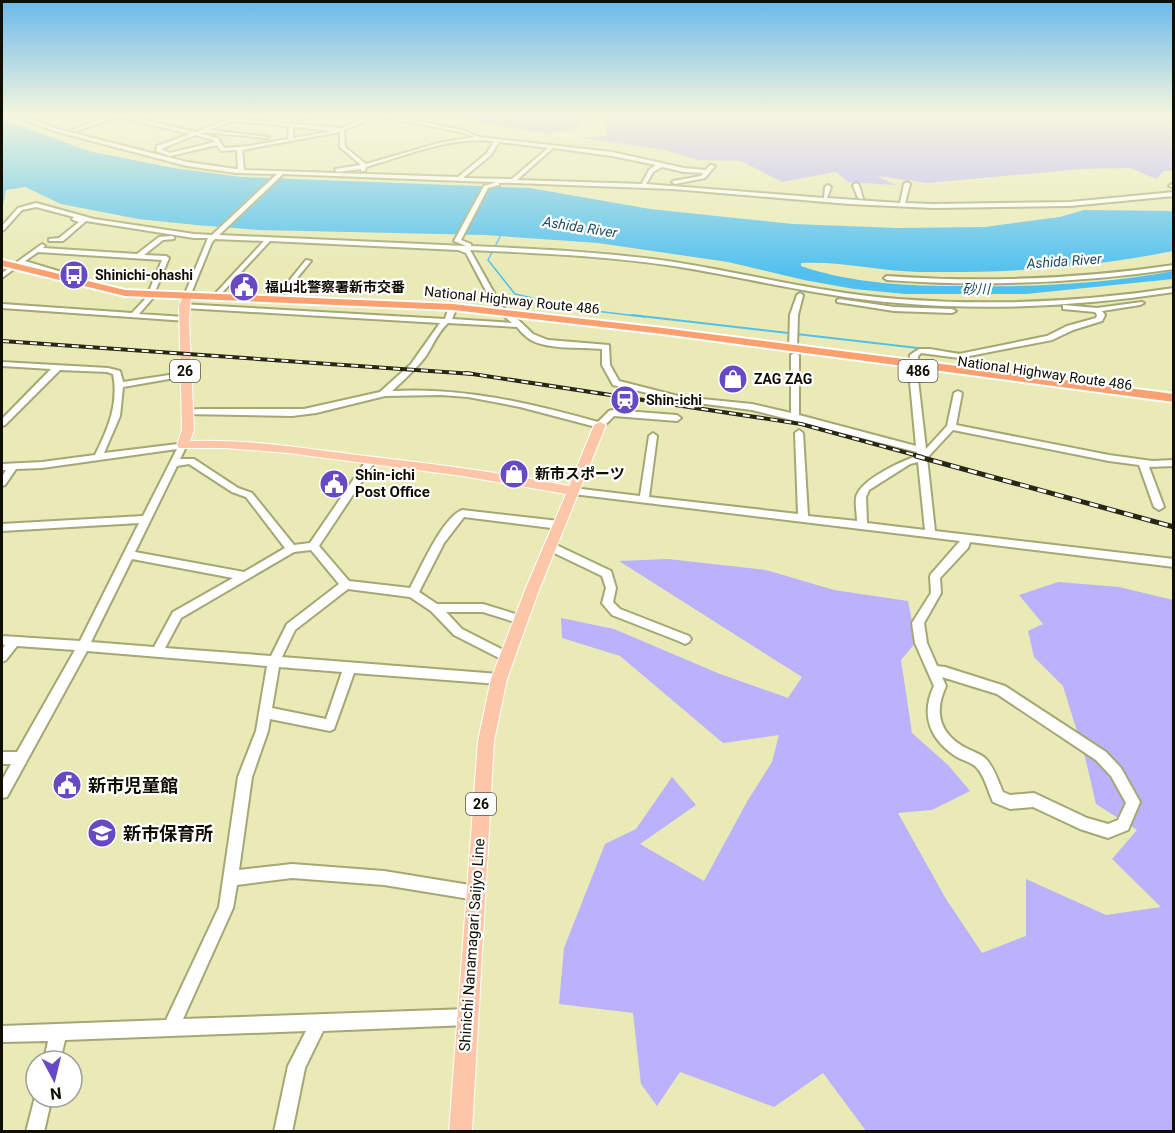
<svg xmlns="http://www.w3.org/2000/svg" width="1175" height="1133" font-family="Roboto,'Noto Sans JP',sans-serif">
  <style>
    .green { fill: #bbb1fd }
    .water { fill: #51c0ef }
    .lines { fill: none; stroke-linecap: round; stroke-linejoin: round }
    .stream-far1 { stroke: #51c0ef; stroke-width: 1.5 }
    .stream { stroke: #51c0ef; stroke-width: 2 }
    .minor-casing { stroke: #a5a774; stroke-width: 4 }
    .major-casing { stroke: #fff; stroke-width: 2 }
    .highway-casing { stroke: #fff; stroke-width: 4 }
    .minor { fill: #fff; fill-rule: evenodd }
    .major { fill: #fdc6a8; fill-rule: evenodd }
    .highway { fill: #fba06e; fill-rule: evenodd }
    .rail-far1-casing { stroke: #282714; stroke-width: 4 }
    .rail-casing { stroke: #282714; stroke-width: 5 }
    .rail-far1 { stroke: #fff; stroke-width: 2; stroke-dasharray: 7; stroke-linecap: butt }
    .rail { stroke: #fff; stroke-width: 3; stroke-dasharray: 9; stroke-linecap: butt }
    .labels { text-anchor: middle; dominant-baseline: central; stroke-width: 4.5; stroke-linejoin: round; paint-order: stroke }
    .far-water-label { font-size: 14px; font-style: italic; fill: #1e4c5f; stroke: #fff }
    .far-poi-label { font-size: 14px; font-weight: bold; fill: #0f0e00; stroke: #fff; text-anchor: start }
    .far-street-label { font-size: 14px; fill: #0f0e00; stroke: #fff }
    .shield { fill: #fff; stroke: #57564c; stroke-width: 1.5 }
    .shield-label { font-size: 14px; font-weight: bold; fill: #0f0e00 }
    .poi-label { font-size: 15px; font-weight: bold; fill: #0f0e00; stroke: #fff; text-anchor: start }
    .street-label { font-size: 15px; fill: #0f0e00; stroke: #fff }
    .near-poi-label { font-size: 18px; font-weight: bold; fill: #0f0e00; stroke: #fff; text-anchor: start }
  </style>
  <rect width="100%" height="100%" fill="#e9eab5"/>
  <g class="green">
    <polygon points="427,114 1173,114 1173,171 1164,171 1156,179 1130,168 1082,169 928,183 877,176 896,185 848,182 836,172 782,182 741,161 698,160 665,150 582,138 606,136 607,127 602,116 583,118 573,129 549,134"/>
    <polygon points="668,559 766,570 834,590 908,601 916,642 901,660 912,733 948,765 970,791 932,810 898,813 946,899 982,953 1026,936 1026,879 1106,915 1161,907 1112,859 1137,830 1096,804 1085,757 1063,686 1034,657 1028,631 1043,624 1019,595 1058,582 1119,587 1173,600 1173,1131 866,1131 823,1073 774,1107 680,1072 657,1106 641,1084 633,1013 559,1004 564,948 605,844 636,829 672,777 696,805 640,844 704,881 748,800 772,762 779,735 723,743 620,656 562,638 561,618 614,629 720,674 788,698 802,677 619,561"/>
  </g>
  <path class="water" d="M2 119 88 151 173 168 241 177 530 188 650 209 793 224 897 228 985 227 1060 217 1084 210 1173 211V251C1091 268 1004 273 919 272 880 271 840 261 801 263V266C853 284 909 286 964 286 1034 287 1105 284 1173 271V279L1026 294H905L854 289 804 280 728 262 598 243 485 235 259 230 196 225 138 219 61 204 25 187 6 190 2 211Z"/>
  <g class="lines">
    <polyline class="stream-far1" points="501,235 488,260 515,294 579,309 645,317"/>
    <polyline class="stream" points="632,315 961,353"/>
    <g class="minor-casing">
      <g id="minor">
        <path d="M8 114H16L58 129 187 162 236 169H238L237 150 221 151 217 145 170 156 156 151 157 146 190 134 118 117 76 131 72 130 113 115 111 114H121L195 132 227 120 215 119 217 117 291 124 295 119 274 114 298 117 333 114 299 119 295 124 341 128 372 115 371 114H382L462 130 479 137 612 152 684 168 706 170 710 165 715 166 705 178 675 184 672 182 673 181 701 176 703 173 684 172 662 167 653 172 646 184 824 198 825 187 828 185 831 187 827 198 900 203 904 184 907 182 910 184 905 203 933 204 1070 202 1174 192V196L1070 206 933 208 849 204 673 189 283 174 219 235 466 246 454 241 484 186 497 182 499 183V185L488 188 461 240 471 244V246C539 249 607 252 674 262 749 274 822 293 898 299 990 306 1082 302 1174 288V292C1082 306 989 311 898 303 822 297 749 278 674 266 606 256 538 253 470 250L502 307 511 313 533 334 548 340 609 345 610 365 619 381 682 397 752 404 791 413V355L795 353 799 355V415L916 446 909 371 910 355 919 349H930L959 354 1047 336 1067 326 1096 318 1097 315 1095 312 1063 309V305L1097 308 1142 302 1144 303 1140 305 1102 311 1105 315 1102 321 1073 330 1052 340 959 358 921 353 918 356 917 371 926 449 947 426 954 393 958 391 962 393 956 425 1109 455 1152 461 1174 460V466L1149 467 1164 507 1159 510 1154 507 1139 465 1109 461 953 430 927 458 935 531 1174 559V567L970 542 968 548 940 578 941 593 924 623 927 643 937 666 945 667 1005 686 1106 752 1121 768 1140 802 1128 830 1108 838 1080 829 1033 807 1010 809 993 802C988 791 985 777 977 768 972 762 964 761 957 757 930 740 920 715 934 686L915 643 912 623 931 593 930 577 931 574 960 541 573 494 568 491 573 488 640 496 649 436 653 433 657 436 649 497 798 514 795 433 799 430 803 433 808 516 857 521C857 514 855 505 856 498 859 480 902 461 917 456V452L752 410 682 401 613 385 602 365V349C582 347 549 350 531 340 526 337 521 332 517 327L448 323C438 332 433 345 426 356 416 369 404 380 392 391 463 387 530 403 598 422L609 411 612 410 677 415 681 418 677 421 614 416 603 427 600 428 520 407 468 397 441 395 385 396 316 413 292 416 184 414V410L200 409H304L380 392 411 364 440 323 184 308 180 306 181 304 445 319 449 307 453 305 457 307 452 319 512 323 495 308 466 253 458 250 270 241 217 298 215 299 212 297 213 296 264 241 215 239 212 242 190 296 187 298 184 296 208 238H194L86 221 63 241H49V239L59 238 79 222 73 220 72 219 74 217 36 207 22 210 4 230 2 231V226L18 208 36 203 94 219 194 234 212 235 277 174 236 173 187 166 54 131ZM378 116 461 132 474 137 439 143 366 164 345 147 344 130ZM232 121 289 126 288 139 249 146 224 148 218 138 200 134 205 132 267 138 269 137 210 130ZM293 127 333 131 293 138ZM340 132V147L361 165 335 169 337 172 361 169V171H365L366 167C407 155 451 136 494 141L487 153 458 177 244 170 242 150ZM195 135 214 140 215 142 170 153 161 149ZM499 142 548 148 512 179 463 178 491 155ZM553 148 612 156 656 165 649 170 642 183 643 184 517 180ZM918 462 925 530 867 523 866 497 869 490 910 464ZM942 677 997 694 1096 760 1111 776 1126 803 1118 820 1108 824 1087 818 1034 793 1010 795 1003 792C998 781 994 767 985 758 980 754 974 752 968 749 940 735 933 714 946 686Z"/>
        <polygon points="856,183 859,185 863,199 858,198 853,185"/>
        <polygon points="1172,184 1174,184 1174,188 1169,186"/>
        <polygon points="172,236 174,237 174,239 163,240 144,255 166,256 169,258 152,299 139,314 184,317 187,317 187,321 2,308 2,304 132,313 146,298 162,260 38,252 25,261 68,274 68,276 61,280 58,278 60,276 17,262 42,244 45,246 43,248 137,254 159,237"/>
        <polygon points="306,260 311,261 280,299 276,299 276,297"/>
        <polygon points="13,265 18,266 2,278 2,273"/>
        <path d="M1174 265V269C1078 283 983 287 887 280L884 278 887 276C983 283 1078 279 1174 265Z"/>
        <polygon points="800,293 803,295 798,315 797,348 793,350 789,348 790,315 797,295"/>
        <polygon points="839,299 894,307 952,309 956,311 952,313 894,311 837,302 837,300"/>
        <path d="M2 362 108 368 120 371 123 382 189 372V376H186L123 387 120 416 104 453 186 443 187 445 180 459H194L238 488 252 493 294 545 310 543 368 458H374L376 460 319 546 349 581 410 588C421 568 442 518 462 510L559 521 564 525 559 529 464 517 444 543 419 592 437 604H483L525 617 527 620 525 623 521 624 483 612H446L462 629 511 654 513 657 511 660 507 662 503 660 454 635 431 611 410 597 348 589 295 630 282 657 499 674 503 675 505 679 503 683 499 684 354 673 334 729 330 731 270 719 268 731 252 777 239 870 292 864 384 871 476 886 481 888 483 893 481 898 476 900 384 885 292 878 237 885 233 908 183 1019 468 1009 474 1011 476 1017 474 1023 468 1025 323 1031 305 1068 292 1132H274L288 1066 306 1031 65 1040 60 1061H44L48 1041 2 1042V1026L166 1020 219 907 238 777 256 731 267 666 87 651 7 797 2 798V780L11 764H2V752H17L75 650 17 646 6 660 2 662V649L5 645 2 644V636L80 641 139 523 2 531V524L143 516 177 449 42 468 16 469 5 485 2 486V477L6 470H2V464L42 462 95 455C108 429 119 404 113 374L107 372 60 370 5 425 2 426V419L51 369 2 366ZM189 464 232 492 246 497 285 548 244 572 135 552 177 466ZM311 550 339 584 287 624 271 656 165 648 181 618 294 552ZM132 559 233 578 173 612 154 647 91 642ZM279 667 342 672 326 719 272 708Z"/>
        <polygon points="550,542 611,571 616,588 613,602 620,609 689,636 691,639 689,642 685,644 681,642 612,615 602,603 606,588 602,576 546,549 545,546"/>
        <polygon points="36,1093 36,1097 52,1097 44,1132 26,1132"/>
      </g>
    </g>
    <g class="major-casing">
      <path id="major" d="M187 293 191 296 189 319 194 430 190 441C244 439 297 447 350 454 423 463 496 471 569 486L594 425 600 422 606 425 539 590 507 679 494 741 472 1132H449L478 741 491 679 525 590 566 494 462 476 288 453 225 448H179L177 445 182 430 179 306 183 296Z"/>
    </g>
    <g class="highway-casing">
      <polygon id="highway" points="2,260 125,290 453,304 663,328 1174,394 1174,402 663,334 453,310 125,296 2,266"/>
    </g>
    <use href="#minor" class="minor"/>
    <use href="#major" class="major"/>
    <use href="#highway" class="highway"/>
    <g class="rail-far1-casing">
      <g id="rail-far1">
        <polyline points="2,341 473,374"/>
        <polyline points="466,373 801,424 922,457"/>
      </g>
    </g>
    <g class="rail-casing">
      <polyline id="rail" points="916,456 1174,527"/>
    </g>
    <use href="#rail-far1" class="rail-far1"/>
    <use href="#rail" class="rail"/>
  </g>
  <linearGradient id="sky" x2="0" y2="1"><stop stop-color="#6bb9eb"/><stop offset="0.42" stop-color="#f5f6de"/><stop offset="1" stop-color="#f5f6de" stop-opacity="0"/></linearGradient>
  <rect width="1175" height="273" fill="url(#sky)"/>
  <defs>
    <g id="bus-disc" transform="scale(1.5)"><circle r="9.5" fill="#674ac3" stroke="#fff"/><path d="M-5-6H5V4H4V6H2V4H-2V6H-4V4H-5ZM-3.5-4V0h7V-4ZM-3.5 1.2v1.5H-2V1.2ZM2 1.2v1.5H3.5V1.2Z" fill="#fff"/></g>
    <g id="civic-disc" transform="scale(1.5)"><circle r="9.5" fill="#674ac3" stroke="#fff"/><path d="M-.6-6.5H3V-4.5H.6V-3L4-1V1h2V6H-6V1h2V-1L-.6-3ZM-1.2 2.5V6h2.4V2.5Z" fill="#fff"/></g>
    <g id="shop-disc" transform="scale(1.5)"><circle r="9.5" fill="#674ac3" stroke="#fff"/><path d="M-5-2.5h2.3a2.7 3.5 0 0 1 5.4 0H5L5.5 6h-11ZM-1.5-2.5h3a1.5 2.3 0 0 0-3 0Z" fill="#fff"/></g>
    <g id="station-disc" transform="scale(1.5)"><circle r="9.5" fill="#674ac3" stroke="#fff"/><path d="M-3-6H3Q5-6 5-4V2Q5 4 3 4L4.5 6H3L1.5 4h-3L-3 6H-4.5L-3 4Q-5 4-5 2V-4Q-5-6-3-6ZM-3.5-4v3h7v-3ZM-3.5 1v1.5H-2V1ZM2 1v1.5H3.5V1Z" fill="#fff"/></g>
    <g id="school-disc" transform="scale(1.5)"><circle r="9.5" fill="#674ac3" stroke="#fff"/><path d="M0-5L7-2L0 1L-7-2ZM-4 1L0 2.5L4 1V4Q0 6-4 4Z" fill="#fff"/></g>
  </defs>
  <g fill-rule="evenodd">
    <use href="#bus-disc" x="74" y="275"/>
    <use href="#civic-disc" x="244" y="287"/>
    <use href="#shop-disc" x="733" y="379"/>
    <use href="#station-disc" x="625" y="400"/>
    <use href="#shop-disc" x="514" y="474"/>
    <use href="#civic-disc" x="334" y="484"/>
    <use href="#civic-disc" x="67" y="785"/>
    <use href="#school-disc" x="102" y="833"/>
  </g>
  <g class="labels">
    <g class="far-water-label">
      <text transform="translate(580 227) rotate(9)">Ashida River</text>
      <text transform="translate(1064 261) rotate(-4)">Ashida River</text>
      <text x="976" y="289">砂川</text>
    </g>
    <g class="far-poi-label">
      <text x="95" y="275">Shinichi-ohashi</text>
      <text x="265" y="287">福山北警察署新市交番</text>
      <text x="754" y="379">ZAG ZAG</text>
      <text x="646" y="400">Shin-ichi</text>
    </g>
    <g class="far-street-label">
      <text transform="translate(512 300) rotate(6)">National Highway Route 486</text>
      <text transform="translate(1045 373) rotate(8)">National Highway Route 486</text>
    </g>
    <g class="shield">
      <rect x="170" y="360" width="30" height="22" rx="4.5"/>
      <rect x="898.5" y="360" width="39" height="22" rx="4.5"/>
      <rect x="466" y="793" width="30" height="22" rx="4.5"/>
    </g>
    <g class="shield-label">
      <text x="185" y="371">26</text>
      <text x="918" y="371">486</text>
      <text x="481" y="804">26</text>
    </g>
    <g class="poi-label">
      <text x="535" y="474">新市スポーツ</text>
      <text x="355" y="475">Shin-ichi<tspan x="355" dy="17">Post Office</tspan></text>
    </g>
    <g class="street-label">
      <text transform="translate(472 945) rotate(-86)">Shinichi Nanamagari Saijyo Line</text>
    </g>
    <g class="near-poi-label">
      <text x="88" y="785">新市児童館</text>
      <text x="123" y="833">新市保育所</text>
    </g>
  </g>
  <rect width="1175" height="1133" fill="none" stroke="#0f0e00" stroke-width="6"/>
  <g transform="translate(54 1079) rotate(173)"><circle r="28" fill="#ffffff" stroke="#9f9f99" stroke-width="1.5"/>
  <path d="M0-4.5L10 22L0 15L-10 22Z" fill="#674ac3"/>
  <text y="-9" font-size="16" font-weight="bold" text-anchor="middle" fill="#0f0e00">N</text>
  </g>
</svg>
